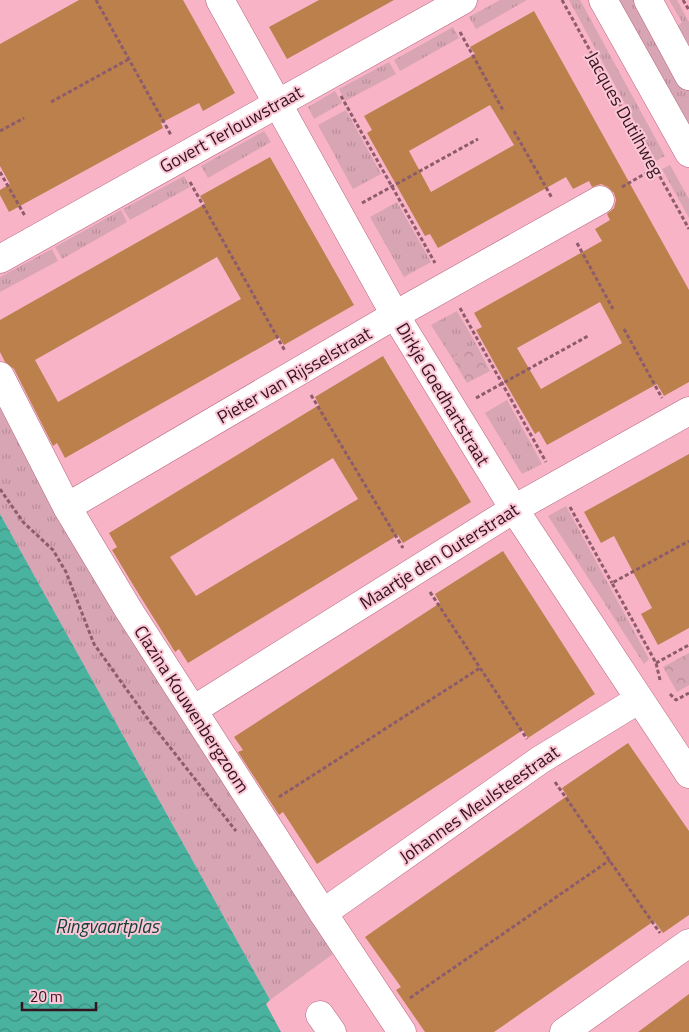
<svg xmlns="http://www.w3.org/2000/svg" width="689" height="1032" font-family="'Titillium Web',sans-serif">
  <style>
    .grass { fill: url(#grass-tufts) }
    .forest { fill: url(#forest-crowns) }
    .water { fill: url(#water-waves) }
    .building { fill: #bc804d; fill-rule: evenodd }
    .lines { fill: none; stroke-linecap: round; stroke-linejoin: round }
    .minor-casing { stroke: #b5657f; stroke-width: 29 }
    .major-casing { stroke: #b5657f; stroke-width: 29 }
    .path { stroke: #8d5c6b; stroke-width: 3; stroke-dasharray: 4 2.5; stroke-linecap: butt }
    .minor { stroke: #fff; stroke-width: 28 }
    .major { stroke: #fff; stroke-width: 28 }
    .labels { text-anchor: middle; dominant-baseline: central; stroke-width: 4; stroke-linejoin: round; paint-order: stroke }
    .street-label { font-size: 18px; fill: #33131e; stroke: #fbc6d5 }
    .water-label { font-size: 19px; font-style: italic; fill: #13423a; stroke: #fbc6d5 }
  </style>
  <defs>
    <pattern id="grass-tufts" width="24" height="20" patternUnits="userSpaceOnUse" patternTransform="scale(1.25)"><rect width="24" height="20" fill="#d7a5b3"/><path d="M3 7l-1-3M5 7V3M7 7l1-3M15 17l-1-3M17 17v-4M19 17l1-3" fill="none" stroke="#b98d9a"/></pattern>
    <pattern id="forest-crowns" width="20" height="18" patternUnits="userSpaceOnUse" patternTransform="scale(1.25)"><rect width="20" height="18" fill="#d7a5b3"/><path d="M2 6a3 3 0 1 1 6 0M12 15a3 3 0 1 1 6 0" fill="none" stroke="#b98d9a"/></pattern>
    <pattern id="water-waves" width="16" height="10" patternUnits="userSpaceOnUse" patternTransform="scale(1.25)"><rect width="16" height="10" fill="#4ab3a0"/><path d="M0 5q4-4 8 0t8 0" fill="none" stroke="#3e9082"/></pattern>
  </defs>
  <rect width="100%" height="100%" fill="#f9b3c7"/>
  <g class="grass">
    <polygon points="500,0 527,0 476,29 469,17"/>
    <polygon points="569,0 580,0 665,156 656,161"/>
    <polygon points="614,0 638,0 689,91 689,135"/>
    <polygon points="669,0 677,0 689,22 689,45 678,26 682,22"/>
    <polygon points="453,27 459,38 400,71 394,60"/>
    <polygon points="389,62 396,74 345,101 339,89"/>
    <polygon points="335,91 342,103 314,119 308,107"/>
    <polygon points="346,110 381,174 353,189 318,125"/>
    <polygon points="264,131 271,142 208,178 201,166"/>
    <polygon points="670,165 689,199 689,218 662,169"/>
    <polygon points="184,176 190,187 130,220 123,209"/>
    <polygon points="397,202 431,262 404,277 370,217"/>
    <polygon points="121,210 127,222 62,259 55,247"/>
    <polygon points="52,249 58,261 0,292 0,277"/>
    <polygon points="457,311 476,344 452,358 431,325"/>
    <polygon points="507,400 542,464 522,474 485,413"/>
    <polygon points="0,406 337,951 270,1000 0,514"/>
    <polygon points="566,506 649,659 644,664 548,516"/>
  </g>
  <g class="forest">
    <polygon points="476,344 490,371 467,383 452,358"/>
    <polygon points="689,653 689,685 677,692 663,667"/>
  </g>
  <polygon class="water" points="0,514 270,1000 266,1004 281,1032 0,1032"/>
  <g class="building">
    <polygon points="79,0 183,0 235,93 203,111 199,103 161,123 163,128 9,212 0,195 0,190 10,184 0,166 0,44"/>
    <polygon points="319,0 394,0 287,59 269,27"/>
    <path d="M534 11 689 290V382L664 396 657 384 547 445 539 431 535 434 506 384 476 330 482 327 474 313 602 241 595 229 610 220 607 214 614 208 616 200 614 193 608 187 601 184 592 187 589 181 573 189 566 177 438 248 430 234 425 236 367 133 372 130 364 116 475 54 470 47ZM490 105 514 145 431 192 409 151ZM600 302 622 343 541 389 517 348Z"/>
    <path d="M270 157 354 305 284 345 279 337 65 458 57 443 53 446 14 369 5 362 0 352V320L205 204 200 196ZM217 257 241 299 58 402 35 360Z"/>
    <path d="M383 356 471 502 403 543 398 535 188 663 179 649 175 652 135 588 112 550 117 547 109 533 319 405 315 397ZM333 458 358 499 196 596 170 557Z"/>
    <polygon points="689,454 689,628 658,645 641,614 652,608 614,536 601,543 584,512"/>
    <polygon points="503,551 595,694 528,738 523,730 317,864 283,812 279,815 238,752 243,750 234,737 440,603 435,594"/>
    <polygon points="628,743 689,831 689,915 663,933 654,921 494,1032 425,1032 396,990 401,987 365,937 567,796 562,788"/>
    <polygon points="689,994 689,1032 638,1032 665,1012"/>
  </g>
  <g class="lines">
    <g class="minor-casing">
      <g id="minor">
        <polyline points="220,0 395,315 514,509 689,774"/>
        <polyline points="0,259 463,0"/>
        <polyline points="0,376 67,507 128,609 323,913 402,1032"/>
        <polyline points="67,507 395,315 600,200"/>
        <polyline points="193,710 514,509 689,411"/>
        <polyline points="323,913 540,760 638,700"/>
        <polyline points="320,1015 332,1032"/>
        <polyline points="564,1032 689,943"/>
      </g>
    </g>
    <g class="major-casing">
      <g id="major">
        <polyline points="603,0 689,153"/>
        <polyline points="648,0 689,76"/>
      </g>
    </g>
    <g class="path">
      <polyline points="96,0 171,135"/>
      <polyline points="562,0 689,229"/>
      <polyline points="683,0 689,10"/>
      <polyline points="460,32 504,112"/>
      <polyline points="341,96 435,263"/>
      <polyline points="51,102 129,59"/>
      <polyline points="0,131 24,118"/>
      <polyline points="514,131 552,198"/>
      <polyline points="0,172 25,216"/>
      <polyline points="190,182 285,351"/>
      <polyline points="622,187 655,168"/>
      <polyline points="362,203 478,139"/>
      <polyline points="577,243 613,309"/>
      <polyline points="460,308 546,462"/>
      <polyline points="624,329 662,398"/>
      <polyline points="311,395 403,548"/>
      <polyline points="476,398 588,336"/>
      <polyline points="0,489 23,522 53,550 66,572 94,644 150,722 236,831"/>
      <polyline points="570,507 612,583"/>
      <polyline points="430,592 527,739"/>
      <polyline points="656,663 689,645"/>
      <polyline points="660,680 656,663 612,583 689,541"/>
      <polyline points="670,694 676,700 689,693"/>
      <polyline points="555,782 660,933"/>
      <polyline points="279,797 480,668"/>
      <polyline points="410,998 610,860"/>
    </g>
    <use href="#minor" class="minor"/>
    <use href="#major" class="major"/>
  </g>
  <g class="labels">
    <g class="street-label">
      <text transform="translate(625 114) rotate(61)">Jacques Dutilhweg</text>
      <text transform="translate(231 129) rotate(-29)">Govert Terlouwstraat</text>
      <text transform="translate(294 375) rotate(-30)">Pieter van Rijsselstraat</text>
      <text transform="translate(443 394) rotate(59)">Dirkje Goedhartstraat</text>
      <text transform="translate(439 556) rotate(-32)">Maartje den Outerstraat</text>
      <text transform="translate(192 709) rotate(57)">Clazina Kouwenbergzoom</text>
      <text transform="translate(479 804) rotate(-35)">Johannes Meulsteestraat</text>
    </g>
    <g class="water-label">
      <text x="107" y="925">Ringvaartplas</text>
    </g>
  </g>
  <path d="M22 1002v8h74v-8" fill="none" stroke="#33131e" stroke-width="2.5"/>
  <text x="30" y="1002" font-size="15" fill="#33131e" stroke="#fbc6d5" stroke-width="4" paint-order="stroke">20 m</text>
</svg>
